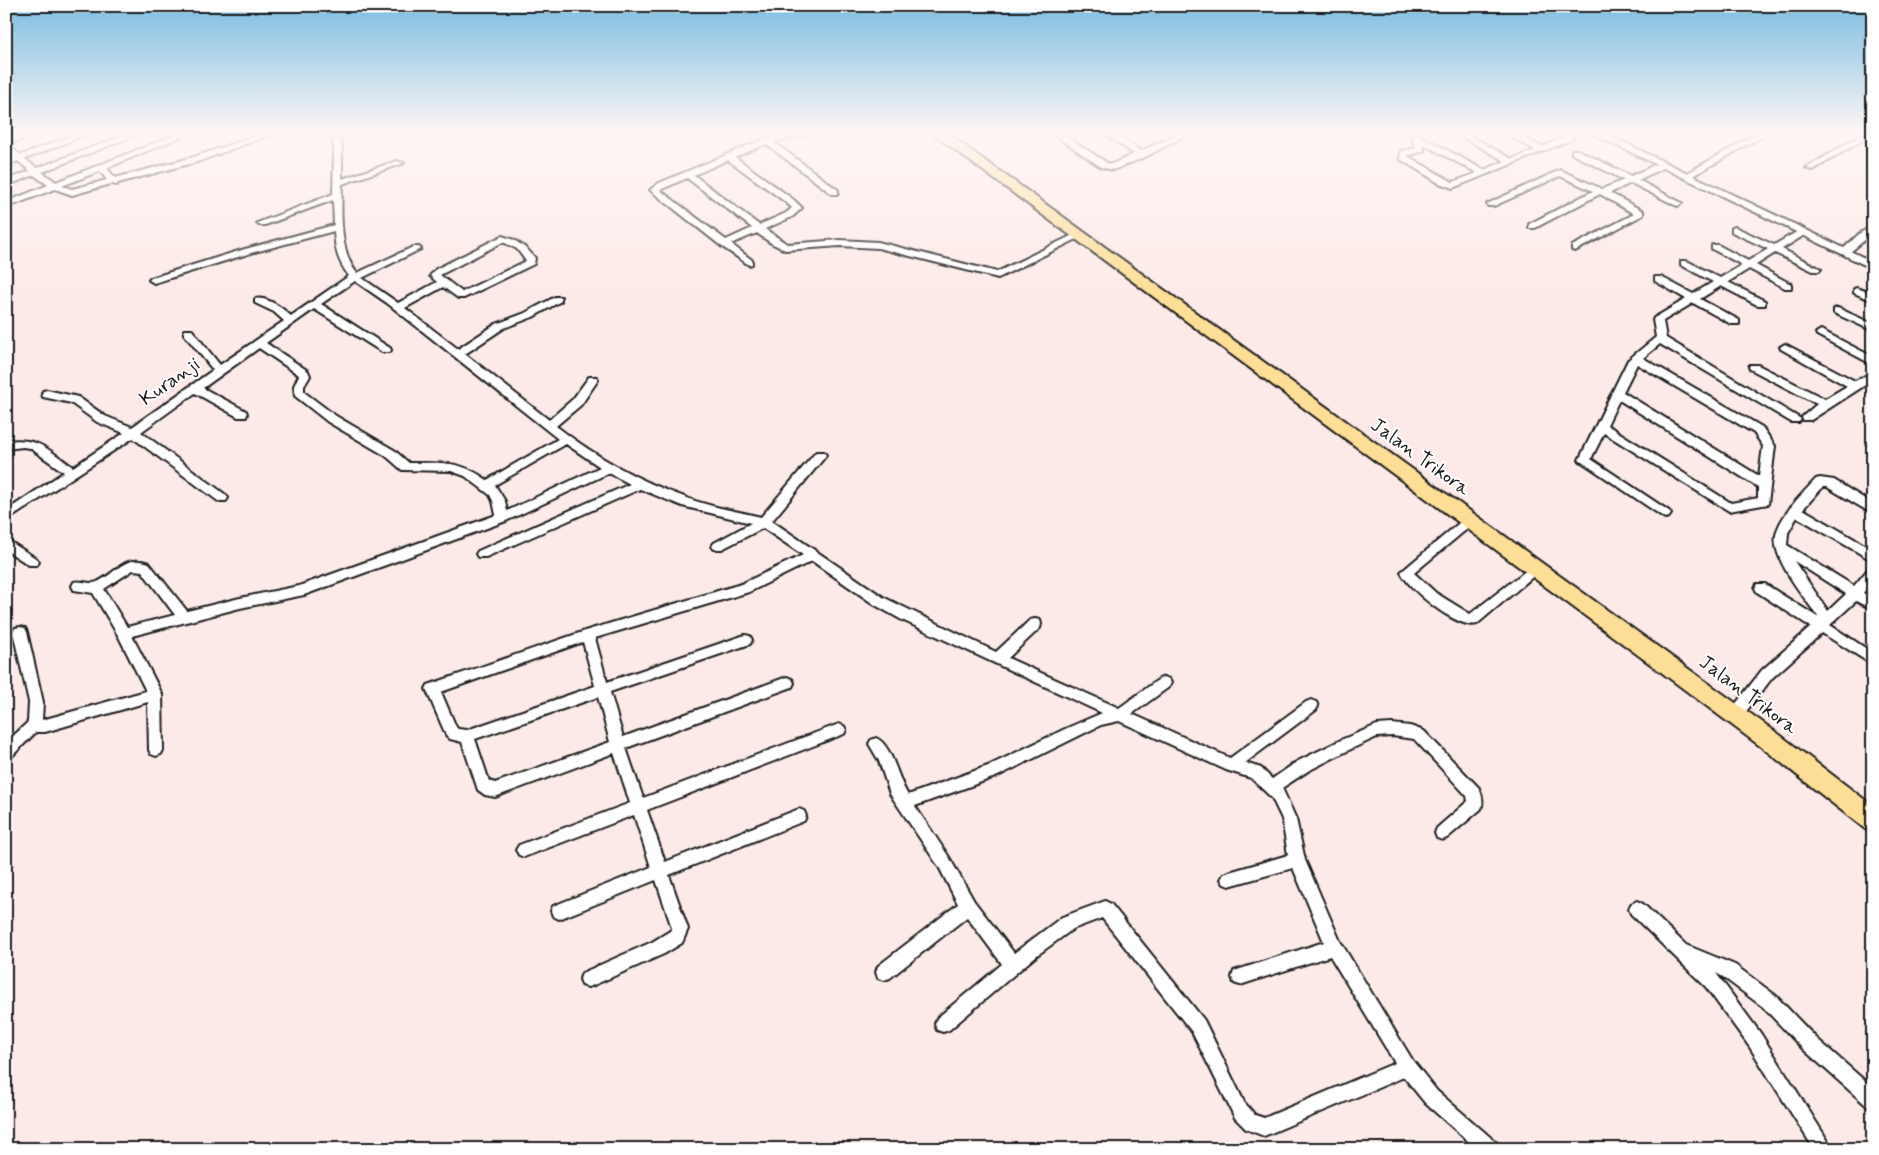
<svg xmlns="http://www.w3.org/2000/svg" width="1879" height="1155" font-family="Mynerve,sans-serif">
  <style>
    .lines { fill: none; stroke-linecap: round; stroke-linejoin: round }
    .minor-casing { stroke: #1c1c1c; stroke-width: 4 }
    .tertiary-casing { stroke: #1c1c1c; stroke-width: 4 }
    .primary-casing { stroke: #1c1c1c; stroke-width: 4 }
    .minor { fill: #fff; fill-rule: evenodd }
    .tertiary { fill: #fff; fill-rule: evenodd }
    .primary { fill: #fcde96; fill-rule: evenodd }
    .labels { text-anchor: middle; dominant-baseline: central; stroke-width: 4; stroke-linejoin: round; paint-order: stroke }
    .street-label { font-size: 20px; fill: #1c1c1c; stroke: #fff }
  </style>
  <rect width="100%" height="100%" fill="#fceae8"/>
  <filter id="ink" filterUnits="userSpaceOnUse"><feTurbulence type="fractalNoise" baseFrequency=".02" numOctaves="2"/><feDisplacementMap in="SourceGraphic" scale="10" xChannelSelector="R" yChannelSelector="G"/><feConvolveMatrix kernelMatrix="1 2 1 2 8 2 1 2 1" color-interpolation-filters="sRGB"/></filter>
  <g filter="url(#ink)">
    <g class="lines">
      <g class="minor-casing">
        <g id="minor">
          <path d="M26 133H37L8 145 21 155 79 133H90L25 159 37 168 130 133H141L42 172 56 182 175 135V133H183V136L107 168 115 178 194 157 264 133H275L200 161 118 183 117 185 111 184 72 195 55 189 6 208V202L48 185 34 175 6 186V180L30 171 18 161 6 166V160L13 157 6 151V140ZM100 171 107 180 72 189 62 186Z"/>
          <path d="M331 133H339L342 149V179L397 161 404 163 342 184C341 211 339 252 357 273L413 247H419L421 249 362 278 398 303 437 282 430 276 436 269 502 236 514 240 527 249 535 258 534 264 464 298H458L443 287 405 308 458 349 496 324 525 313 555 297H561V301L533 317 504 328 465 354 549 420 573 399 589 377H597L598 380 581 405 556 426C596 457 639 481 687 498 710 507 737 511 761 517L816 452H824L826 455 824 458 772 521 883 597 996 652 1030 620 1035 619 1040 620 1041 624 1040 628 1008 658 1119 708 1159 679 1164 677 1169 679 1171 683 1169 687 1132 714 1230 758 1306 702 1311 700 1316 702 1318 706 1316 710 1245 763 1261 768 1272 779 1298 761 1343 739 1377 725 1392 724 1410 726 1424 731 1479 788C1482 795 1484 802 1481 809L1447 838 1442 840 1437 838 1435 833 1437 828 1468 801 1467 796 1414 739 1392 736 1377 737 1351 749 1308 771 1282 788 1296 819 1305 860 1340 941 1413 1061 1437 1091 1497 1143 1500 1149H1477L1425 1103 1404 1077 1264 1136 1246 1129 1235 1118 1192 1032 1102 918 1073 929 1036 956 949 1030 943 1032 937 1030 935 1024 937 1018 1002 964 967 917 890 978 884 980 878 978 876 972 878 966 958 904 939 867 890 794 879 761 869 744 871 740 876 738C892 744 898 781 908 795L988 766 1067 728 1102 713 902 620 875 605 812 561 749 592 595 638 607 682 745 635 750 636 752 640 750 644 610 692 623 737 787 677 792 679 794 683 792 687 626 748 643 798 839 724 844 726 846 730 844 734 647 810 665 862 799 809 804 811 806 816 804 821 669 875 688 929 682 943 664 954 594 985 588 987 582 985 580 979 582 973 652 942 670 931 672 928 656 880 559 919 553 916 551 911 553 906 651 867 634 815 524 857 519 855 516 850 519 845 630 803 614 753 495 797 485 795 478 790 462 742 450 739 446 735 426 689 428 685 588 630 741 584 803 555 763 528 722 549H714L712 546 714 543 751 523 682 506 640 489 486 557H478L476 554 478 551 630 484 609 473 506 521 304 595 240 608 132 636 162 694 163 750 161 754 156 756 151 754 149 750 148 702 45 732H36L11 757 6 759V743L28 722 29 702 13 632 15 628 20 627 25 628 27 632 43 702 42 720 146 691 119 637 93 593 74 590 72 586 74 582C81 580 90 585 97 582 117 573 124 554 149 563L187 611 240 598 299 586 496 515 493 501 490 495 465 476 451 471 402 470 386 456 328 422 295 396 294 386 299 375 259 348 203 388 246 411 247 414 246 417H238L195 393 141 432 226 495 228 498 226 501H218L133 438 6 521V511L64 472 30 448 23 447 6 449V441C39 437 47 449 73 467L124 433 97 422 71 403 43 397 42 394 43 391 47 390 78 397 105 416 132 427 213 370 184 334V330H192L220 365 284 321 274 312 255 303V299C267 296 282 308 291 316L349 276C338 262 335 249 334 231L251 253 157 282 154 283 149 280 151 278 245 249 334 225 333 200 265 225H259L257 223 333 194 334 149ZM503 242 517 249 526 261 462 292 440 275ZM355 281 387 303 558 439 487 480C459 460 442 463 409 463L394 450 336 416 304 392V386L310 376 308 371 266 343 314 309 382 352H390L391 350 390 348 321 304ZM566 444 600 467 507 511 505 501 495 485ZM133 570 142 571 175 615 127 627 104 589ZM583 642 595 686 467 730 458 729 456 727 441 692ZM598 697 610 742 495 783 489 781 475 739ZM1119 721 1226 770 1251 778 1272 798 1282 819 1288 855 1229 872 1224 874 1221 879 1224 884 1229 886 1293 868 1324 942 1234 971 1232 977 1234 983 1240 985 1330 956 1395 1063 1264 1118 1255 1115 1244 1102 1204 1020 1111 904 1105 901 1062 917 1014 953 974 901 949 857 915 806 998 776 1101 725Z"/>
          <path d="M795 133H811L774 142 838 190V194H832L766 144 735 157 794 200 802 208 792 217 765 229 787 244 840 240 878 242 997 272 1077 233H1083L1085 235 998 278 878 248 840 246 785 250 771 243 757 233 731 244 752 260V264L749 265 721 246 650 190 659 183 764 139ZM728 160 788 204 792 208 786 213 759 225 694 175ZM687 178 752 228 726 240 660 190Z"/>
          <polygon points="1052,133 1061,133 1107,163 1112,164 1134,154 1104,133 1113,133 1141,151 1180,133 1190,133 1145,157 1113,170 1101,167"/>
          <path d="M1410 133H1418L1419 135 1484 170 1505 161 1455 133H1465L1512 159 1535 150 1505 133H1515L1542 147 1563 138 1558 133H1567L1573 139 1453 188 1439 183 1400 159 1401 151 1416 148ZM1423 144 1477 173 1453 182 1407 156 1424 151Z"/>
          <polygon points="1758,133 1768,133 1689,178 1682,176"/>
          <polygon points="1861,135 1868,137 1813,170 1806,168"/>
          <polygon points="1572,150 1578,150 1631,176 1659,163 1665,163 1665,167 1638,180 1682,203 1678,206 1675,205 1631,183 1610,193 1643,211 1643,215 1575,251 1572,250 1572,246 1634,214 1600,194 1535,228 1529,228 1529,224 1593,191 1560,176 1494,206 1488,206 1487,204 1560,170 1602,189 1624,180 1572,154"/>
          <polygon points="1873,226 1873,233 1848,254 1842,254 1842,250 1860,233"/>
          <path d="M1735 227 1774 245 1800 230H1806V234L1782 249 1821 269 1819 271H1813L1775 253 1756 265 1791 284V288H1785L1749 269 1728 282 1765 301V305H1757L1721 286 1700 299 1739 320V324H1731L1693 303 1663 321 1666 338 1801 419 1799 422H1791L1660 344 1643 358 1762 427 1775 446 1768 504 1729 511 1604 433 1591 459 1669 511 1671 514 1669 517 1665 518 1579 460 1628 360 1656 337 1653 320 1654 318 1686 299 1655 281V277H1661L1693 294 1713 282 1681 265V261H1687L1720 278 1742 265 1712 249V245H1718L1748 261 1768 249 1732 232V228ZM1637 364 1754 433 1763 446 1759 476 1623 392ZM1619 400 1758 487V498L1731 503 1607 425Z"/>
          <polygon points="1857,288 1873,294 1873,301 1854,293 1854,289"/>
          <polygon points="1838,308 1873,324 1873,331 1834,313 1834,309"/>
          <polygon points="1821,330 1873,357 1873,365 1817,335 1816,333"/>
          <polygon points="1785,344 1855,381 1873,372 1873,380 1811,420 1803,420 1802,417 1817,404 1750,369 1749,367 1750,365 1758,365 1825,399 1847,386 1781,349 1780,347"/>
          <path d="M1820 478 1834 480 1873 504V514L1827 487H1823L1803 509 1873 550V561L1797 517 1788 533 1787 545 1854 586 1869 568 1873 566V580L1863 593 1873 598V610L1856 601 1830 625 1873 653V665L1822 633 1772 678 1741 718 1736 720 1731 718 1729 714 1731 710 1762 670 1811 627 1757 592 1755 588 1757 584H1765L1819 618C1805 598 1771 559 1776 535 1780 515 1803 493 1816 479ZM1794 561 1846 594 1828 611Z"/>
          <path d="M1469 516 1475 521 1473 524 1414 573 1436 593 1470 614 1532 566H1540L1542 569 1477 624C1458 630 1408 589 1401 572L1465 518Z"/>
          <polygon points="6,539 37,559 39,562 37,565 29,565 6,550"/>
          <polygon points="1637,901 1643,904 1686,945 1735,965 1775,995 1815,1037 1873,1088 1873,1109 1867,1106 1803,1049 1763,1007 1723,977 1716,973 1761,1034 1833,1149 1814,1149 1749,1046 1706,987 1631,914 1629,909 1631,904"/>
        </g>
      </g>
      <g class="tertiary-casing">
        <polygon id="tertiary" points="1591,133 1604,133 1873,262 1873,269"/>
      </g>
      <g class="primary-casing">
        <polygon id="primary" points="932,133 947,133 1780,735 1873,806 1873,832 1865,829 1764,749 1661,672"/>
      </g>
      <use href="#minor" class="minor"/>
      <use href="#tertiary" class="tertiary"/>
      <use href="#primary" class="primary"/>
    </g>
  </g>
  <linearGradient id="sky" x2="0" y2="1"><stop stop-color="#7cbde1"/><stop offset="0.45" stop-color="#fef6f5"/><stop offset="1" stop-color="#fef6f5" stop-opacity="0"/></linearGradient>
  <rect width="1879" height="295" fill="url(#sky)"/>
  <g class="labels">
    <g class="street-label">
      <text transform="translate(170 382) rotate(-35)">Kuranji</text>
      <text transform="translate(1420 457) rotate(36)">Jalan Trikora</text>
      <text transform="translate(1748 695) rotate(37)">Jalan Trikora</text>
    </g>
  </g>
  <rect width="1879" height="1155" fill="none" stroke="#fff" stroke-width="25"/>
  <rect x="12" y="12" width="1854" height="1130" fill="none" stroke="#1c1c1c" stroke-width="2" filter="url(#ink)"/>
</svg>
